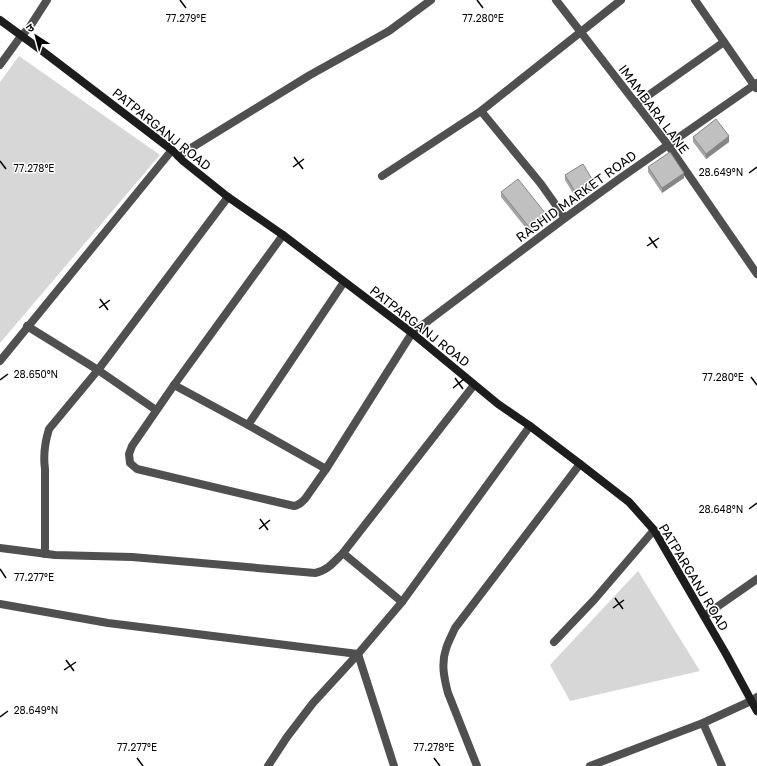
<svg xmlns="http://www.w3.org/2000/svg" width="757" height="766" font-family="'Golos Text','Noto Sans Devanagari',sans-serif">
  <style>
    .green { fill: #d7d7d7 }
    .lines { fill: none; stroke-linecap: round; stroke-linejoin: round }
    .street { stroke: #505050; stroke-width: 8 }
    .secondary { stroke: #1d1d1d; stroke-width: 8 }
    .wall { fill: #a5a5a5 }
    .shaded-wall { fill: #868686 }
    .building { fill: #c0c0c0; stroke: #868686 }
    .ticks { fill: none; stroke: #000; stroke-width: 1.5 }
    .labels { text-anchor: middle; dominant-baseline: central; stroke-width: 3; stroke-linejoin: round; paint-order: stroke }
    .street-label { font-size: 13px; fill: #000; stroke: #fff }
    .ticks-label { font-size: 10px; text-anchor: middle; fill: #000; stroke: #fff; stroke-width: 3; stroke-linejoin: round; paint-order: stroke }
  </style>
  <rect width="100%" height="100%" fill="#fff"/>
  <g class="green">
    <polygon points="19,56 160,155 0,343 0,82"/>
    <polygon points="638,571 700,671 570,701 550,665"/>
  </g>
  <g class="lines">
    <g class="street">
      <polyline points="556,0 668,145 757,274"/>
      <polyline points="695,0 756,88"/>
      <polyline points="0,65 21,36 29,28 47,0"/>
      <polyline points="636,104 724,42"/>
      <polyline points="481,111 541,184 565,218"/>
      <polyline points="178,156 310,75 389,31 431,0"/>
      <polyline points="382,176 481,111 621,0"/>
      <path d="M283 235 174 385 132 446 129 454 130 463 137 469 294 506C299 505 301 503 305 499L326 469 412 333 565 218 619 179 757 83"/>
      <polyline points="27,326 98,370 156,410"/>
      <polyline points="0,361 172,150"/>
      <polyline points="174,385 248,425 326,469"/>
      <polyline points="248,425 344,282"/>
      <path d="M0 548 55 555 132 557 315 573C327 571 334 562 343 553L474 385"/>
      <polyline points="343,553 402,602"/>
      <path d="M45 554V469C43 455 45 442 49 429L98 370 228 197"/>
      <polyline points="0,604 108,623 358,654 394,766"/>
      <polyline points="704,616 757,579"/>
      <polyline points="554,642 594,600 654,530"/>
      <polyline points="703,723 722,766"/>
      <polyline points="268,766 287,737 313,703 358,654 402,602 530,426"/>
      <path d="M477 766 448 693C444 678 441 663 446 649 448 642 452 635 455 628L580 464"/>
      <polyline points="590,766 703,723 751,701 757,697"/>
    </g>
    <polyline class="secondary" points="0,20 41,50 172,150 183,161 228,197 283,235 412,333 498,404 530,426 580,464 629,502 654,530 726,654 757,711"/>
  </g>
  <g class="wall">
    <polygon points="693,137 729,142 706,159 693,142"/>
    <polygon points="648,167 684,178 662,193 648,172"/>
    <polygon points="565,175 595,189 577,200 565,180"/>
    <polygon points="501,192 546,219 529,232 501,197"/>
  </g>
  <g class="shaded-wall">
    <polygon points="729,136 729,142 706,159 706,154"/>
    <polygon points="684,173 684,178 662,193 662,188"/>
    <polygon points="595,184 595,189 577,200 577,195"/>
    <polygon points="546,214 546,219 529,232 529,227"/>
  </g>
  <g class="building">
    <polygon points="716,119 729,136 706,154 693,137"/>
    <polygon points="670,152 684,173 662,188 648,167"/>
    <polygon points="583,164 595,184 577,195 565,175"/>
    <polygon points="518,179 546,214 529,227 501,192"/>
  </g>
  <path class="ticks" d="M180 0 186 8M477 0 483 8M294 157 303 169M0 161 6 169M293 167 304 159M749 173 757 167M649 237 657 248M647 246 659 238M100 299 108 310M99 308 110 300M751 377 757 385M455 378 463 389M0 380 8 374M453 388 464 379M749 509 757 503M260 519 268 530M259 529 270 520M0 569 6 578M615 598 623 609M613 608 624 600M66 660 74 671M64 670 76 662M0 717 8 711M137 758 143 766M434 758 440 766"/>
  <g class="labels">
    <g class="street-label">
      <text transform="translate(654 109) rotate(53)">IMAMBARA LANE</text>
      <text transform="translate(162 129) rotate(39)">PATPARGANJ ROAD</text>
      <text transform="translate(576 196) rotate(-36)">RASHID MARKET ROAD</text>
      <text transform="translate(420 326) rotate(38)">PATPARGANJ ROAD</text>
      <text transform="translate(694 577) rotate(59)">PATPARGANJ ROAD</text>
    </g>
  </g>
  <g class="ticks-label">
    <text x="186" y="22">77.279°E</text>
    <text x="483" y="22">77.280°E</text>
    <text x="34" y="172">77.278°E</text>
    <text x="721" y="176">28.649°N</text>
    <text x="36" y="378">28.650°N</text>
    <text x="723" y="381">77.280°E</text>
    <text x="721" y="513">28.648°N</text>
    <text x="34" y="581">77.277°E</text>
    <text x="36" y="714">28.649°N</text>
    <text x="137" y="751">77.277°E</text>
    <text x="434" y="751">77.278°E</text>
  </g>
  <g transform="translate(36 36) rotate(324)" stroke="#ffffff" stroke-width="3" paint-order="stroke">
  <path d="M0-3L7 15L0 10L-7 15Z" fill="#000000"/>
  <text y="-6" font-size="11" font-weight="bold" text-anchor="middle" fill="#000000">उ</text>
  </g>
</svg>
